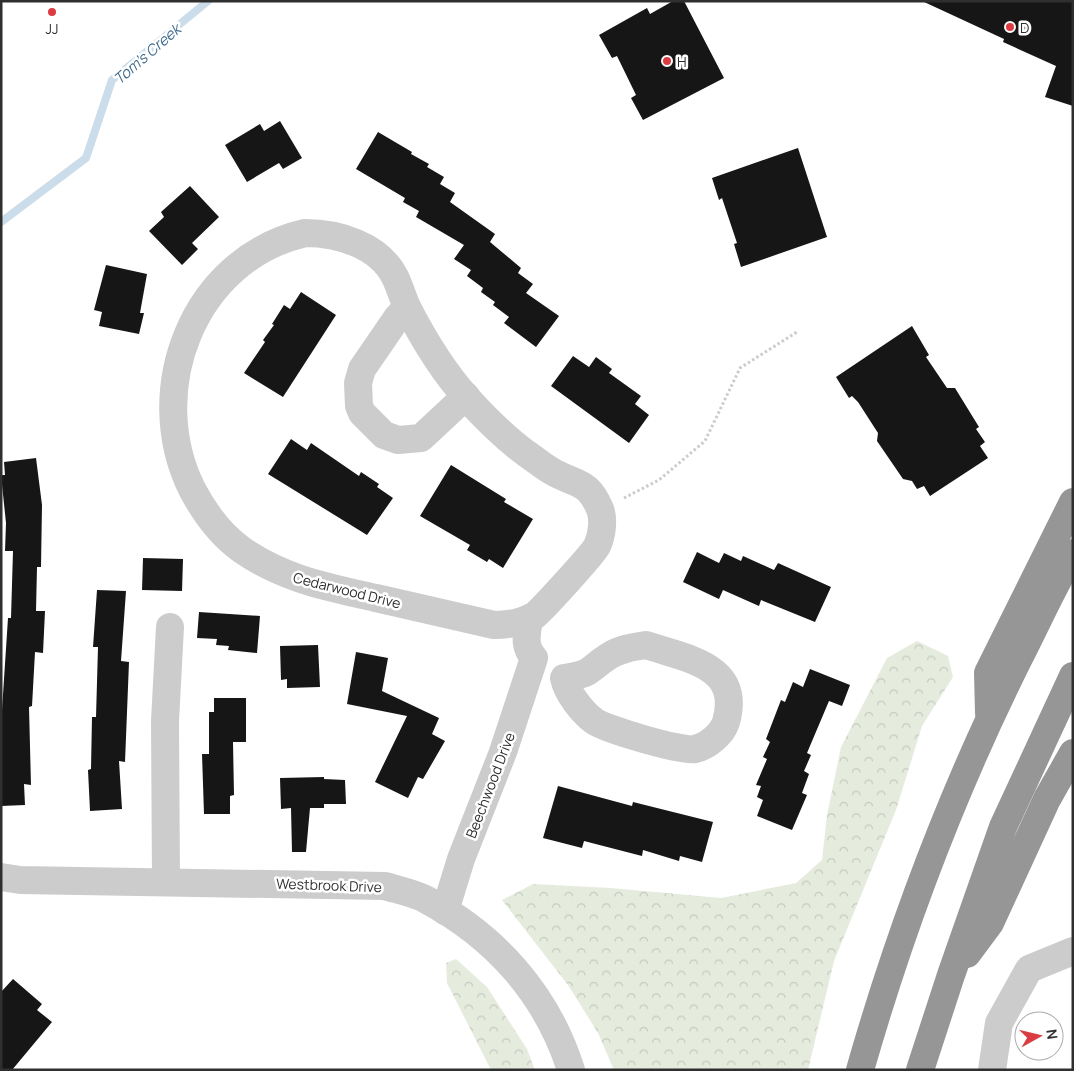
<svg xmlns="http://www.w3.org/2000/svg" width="1074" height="1071" font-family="Manrope,sans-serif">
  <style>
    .forest { fill: url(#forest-crowns) }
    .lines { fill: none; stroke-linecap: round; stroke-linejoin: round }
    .stream { stroke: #cbddea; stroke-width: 8 }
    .building { fill: #161616 }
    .path { stroke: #ccc; stroke-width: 3; stroke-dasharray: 2.5 2.5; stroke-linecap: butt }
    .minor { stroke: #ccc; stroke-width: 28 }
    .highway { stroke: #969696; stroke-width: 28 }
    .poi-dot { fill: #db3c41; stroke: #fff; stroke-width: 2 }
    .labels { text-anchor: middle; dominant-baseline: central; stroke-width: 5; stroke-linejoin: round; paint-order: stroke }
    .poi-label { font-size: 14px; fill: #2f2f2f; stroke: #fff; text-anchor: start }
    .street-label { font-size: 14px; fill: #2f2f2f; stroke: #fff }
    .water-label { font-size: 15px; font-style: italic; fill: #426c8d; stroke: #fff }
  </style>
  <defs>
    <pattern id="forest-crowns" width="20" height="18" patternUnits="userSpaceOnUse" patternTransform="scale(1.25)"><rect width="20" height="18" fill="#e5ecde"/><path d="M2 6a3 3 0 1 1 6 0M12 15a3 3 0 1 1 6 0" fill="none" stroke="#c5cbbf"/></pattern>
  </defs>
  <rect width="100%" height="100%" fill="#fff"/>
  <g class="forest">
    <polygon points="917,641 948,656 953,677 922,726 896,810 834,961 808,1070 614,1070 598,1033 568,985 502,900 533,884 611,888 721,898 796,883 822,860 827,815 841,747 887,658"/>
    <polygon points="456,959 487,987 527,1049 535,1070 491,1070 447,983 446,963"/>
  </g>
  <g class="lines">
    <polyline class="stream" points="1,222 86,158 112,80 208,1"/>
  </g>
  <g class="building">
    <polygon points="673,1 684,1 724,78 643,120 631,98 636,95 617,56 612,58 599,35 647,8 650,14"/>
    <polygon points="922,1 1073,1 1073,106 1045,97 1056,66 1003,42 1004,39"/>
    <polygon points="280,121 302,158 283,169 279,163 247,182 225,145 260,124 264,131"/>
    <polygon points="378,132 412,152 411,154 429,164 427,167 444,177 440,184 455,193 450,202 495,234 490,242 521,268 518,273 533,284 526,293 559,316 536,347 504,323 509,317 493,305 495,302 481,292 483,288 467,276 471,270 454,259 464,245 416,217 419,211 403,202 405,198 356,169"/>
    <polygon points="798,148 827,237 741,267 734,244 737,243 722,198 719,200 712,178"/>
    <polygon points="190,186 219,217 192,243 198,249 182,265 149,231 164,217 161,212"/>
    <polygon points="106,265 147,274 140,313 144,313 139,334 99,326 102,312 94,310"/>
    <polygon points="301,292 336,315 283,397 244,373 265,342 263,340 274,325 272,324 284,305 290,309"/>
    <polygon points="912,326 929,355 926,357 947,388 955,388 979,427 976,429 985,442 980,446 988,458 930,496 924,486 917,489 912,481 903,479 877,441 878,433 858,402 852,396 849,398 836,377"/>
    <polygon points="573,356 589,367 596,357 612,369 609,373 641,396 635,404 649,415 629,443 551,386"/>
    <polygon points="291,439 307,450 311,443 359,476 361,472 379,484 377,487 393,498 367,535 268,474"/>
    <polygon points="36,458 42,505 41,567 37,567 36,611 45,611 43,653 35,652 32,706 29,707 31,785 24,784 25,805 1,806 1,725 8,618 11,618 13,551 5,551 6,523 1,475 5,475 4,462"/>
    <polygon points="451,465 506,499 504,502 533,519 503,568 489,559 487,562 467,550 470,545 420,516"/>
    <polygon points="697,552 719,563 724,553 741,561 743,556 774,570 778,563 831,587 815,622 761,600 759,606 723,590 719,599 683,582"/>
    <polygon points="143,558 183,559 182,591 142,590"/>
    <polygon points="97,590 126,591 121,661 129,662 125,762 119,761 122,809 90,811 88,770 91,769 92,717 96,717 98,647 93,647"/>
    <polygon points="199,612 260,616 257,653 228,650 229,646 216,645 217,639 197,638"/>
    <polygon points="318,645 320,687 287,688 287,679 281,680 280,646"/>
    <polygon points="356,652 388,658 382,691 439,718 432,734 445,741 423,779 418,777 408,798 375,782 407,716 347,704"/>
    <polygon points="810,669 850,685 842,706 829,701 807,753 811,755 804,771 809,774 802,793 807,795 792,830 757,816 763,800 757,797 761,786 756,785 767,759 763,757 770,742 766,739 781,700 785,702 793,682 803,687"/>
    <polygon points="214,698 246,698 246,742 233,742 234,795 230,796 230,814 204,814 202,754 209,754 209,712 214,712"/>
    <polygon points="324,777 324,779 345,780 346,804 324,804 324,808 310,808 306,852 292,852 291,808 281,809 280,778"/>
    <polygon points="558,786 632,806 633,802 713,822 702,862 680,856 679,861 643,850 642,856 584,841 582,848 543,838"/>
    <polygon points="13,979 42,1004 37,1010 52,1022 12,1070 1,1070 1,992"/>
  </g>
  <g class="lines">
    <polyline class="path" points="624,498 659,480 705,441 740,368 797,332"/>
    <g class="minor">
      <path d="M305 233C338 233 379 245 395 277 400 287 403 299 408 309 424 340 443 371 466 397 484 417 505 438 527 454 536 460 545 468 555 473 578 485 588 481 600 509 604 519 602 536 597 546 593 554 540 612 534 616 521 623 508 625 494 625 454 616 415 607 376 598 327 587 284 579 242 550 221 535 204 512 192 489 143 390 193 259 305 233Z"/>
      <polyline points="407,307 397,318 362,369 358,383 359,406 362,413 384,435 398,440 421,438 466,396"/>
      <path d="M646 645C687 659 742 665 726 722 722 734 708 746 695 749 682 752 605 729 594 721 582 712 567 693 564 678 593 674 587 670 609 656 620 649 633 647 646 645Z"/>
      <path d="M1 877 20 880 385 886C398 890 413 893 425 899 495 936 547 994 571 1070"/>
      <polyline points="166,882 165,721 170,627"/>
      <path d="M445 911 461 859 503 752 534 658C523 646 527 634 529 618"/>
      <polyline points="992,1070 999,1023 1029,969 1073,951"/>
    </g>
    <g class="highway">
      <polyline points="989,713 988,673 1073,502"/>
      <polyline points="967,954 990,923 1047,799 1073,753"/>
      <path d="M860 1070C901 927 953 790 1019 658 1037 623 1053 586 1073 553"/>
      <polyline points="920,1070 951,975 1003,827 1073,676"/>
    </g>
  </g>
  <g class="poi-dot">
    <circle cx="52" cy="12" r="5"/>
    <circle cx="1010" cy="27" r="5"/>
    <circle cx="667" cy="61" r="5"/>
  </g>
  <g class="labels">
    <g class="poi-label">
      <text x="1020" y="27">D</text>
      <text x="52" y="28" text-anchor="middle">JJ</text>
      <text x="677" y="61">H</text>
    </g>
    <g class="street-label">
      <text transform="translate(347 590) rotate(14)">Cedarwood Drive</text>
      <text transform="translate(490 785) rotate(-69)">Beechwood Drive</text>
      <text transform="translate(329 885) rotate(2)">Westbrook Drive</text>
    </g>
    <g class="water-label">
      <text transform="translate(147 54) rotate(-41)">Tom's Creek</text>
    </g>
  </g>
  <rect width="1074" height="1071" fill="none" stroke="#2f2f2f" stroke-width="5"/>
  <g transform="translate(1039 1036) rotate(82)"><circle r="24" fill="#ffffff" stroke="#acacac"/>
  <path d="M0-4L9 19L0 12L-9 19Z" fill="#db3c41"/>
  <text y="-8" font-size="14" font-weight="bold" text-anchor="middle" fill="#2f2f2f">N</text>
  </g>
</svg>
